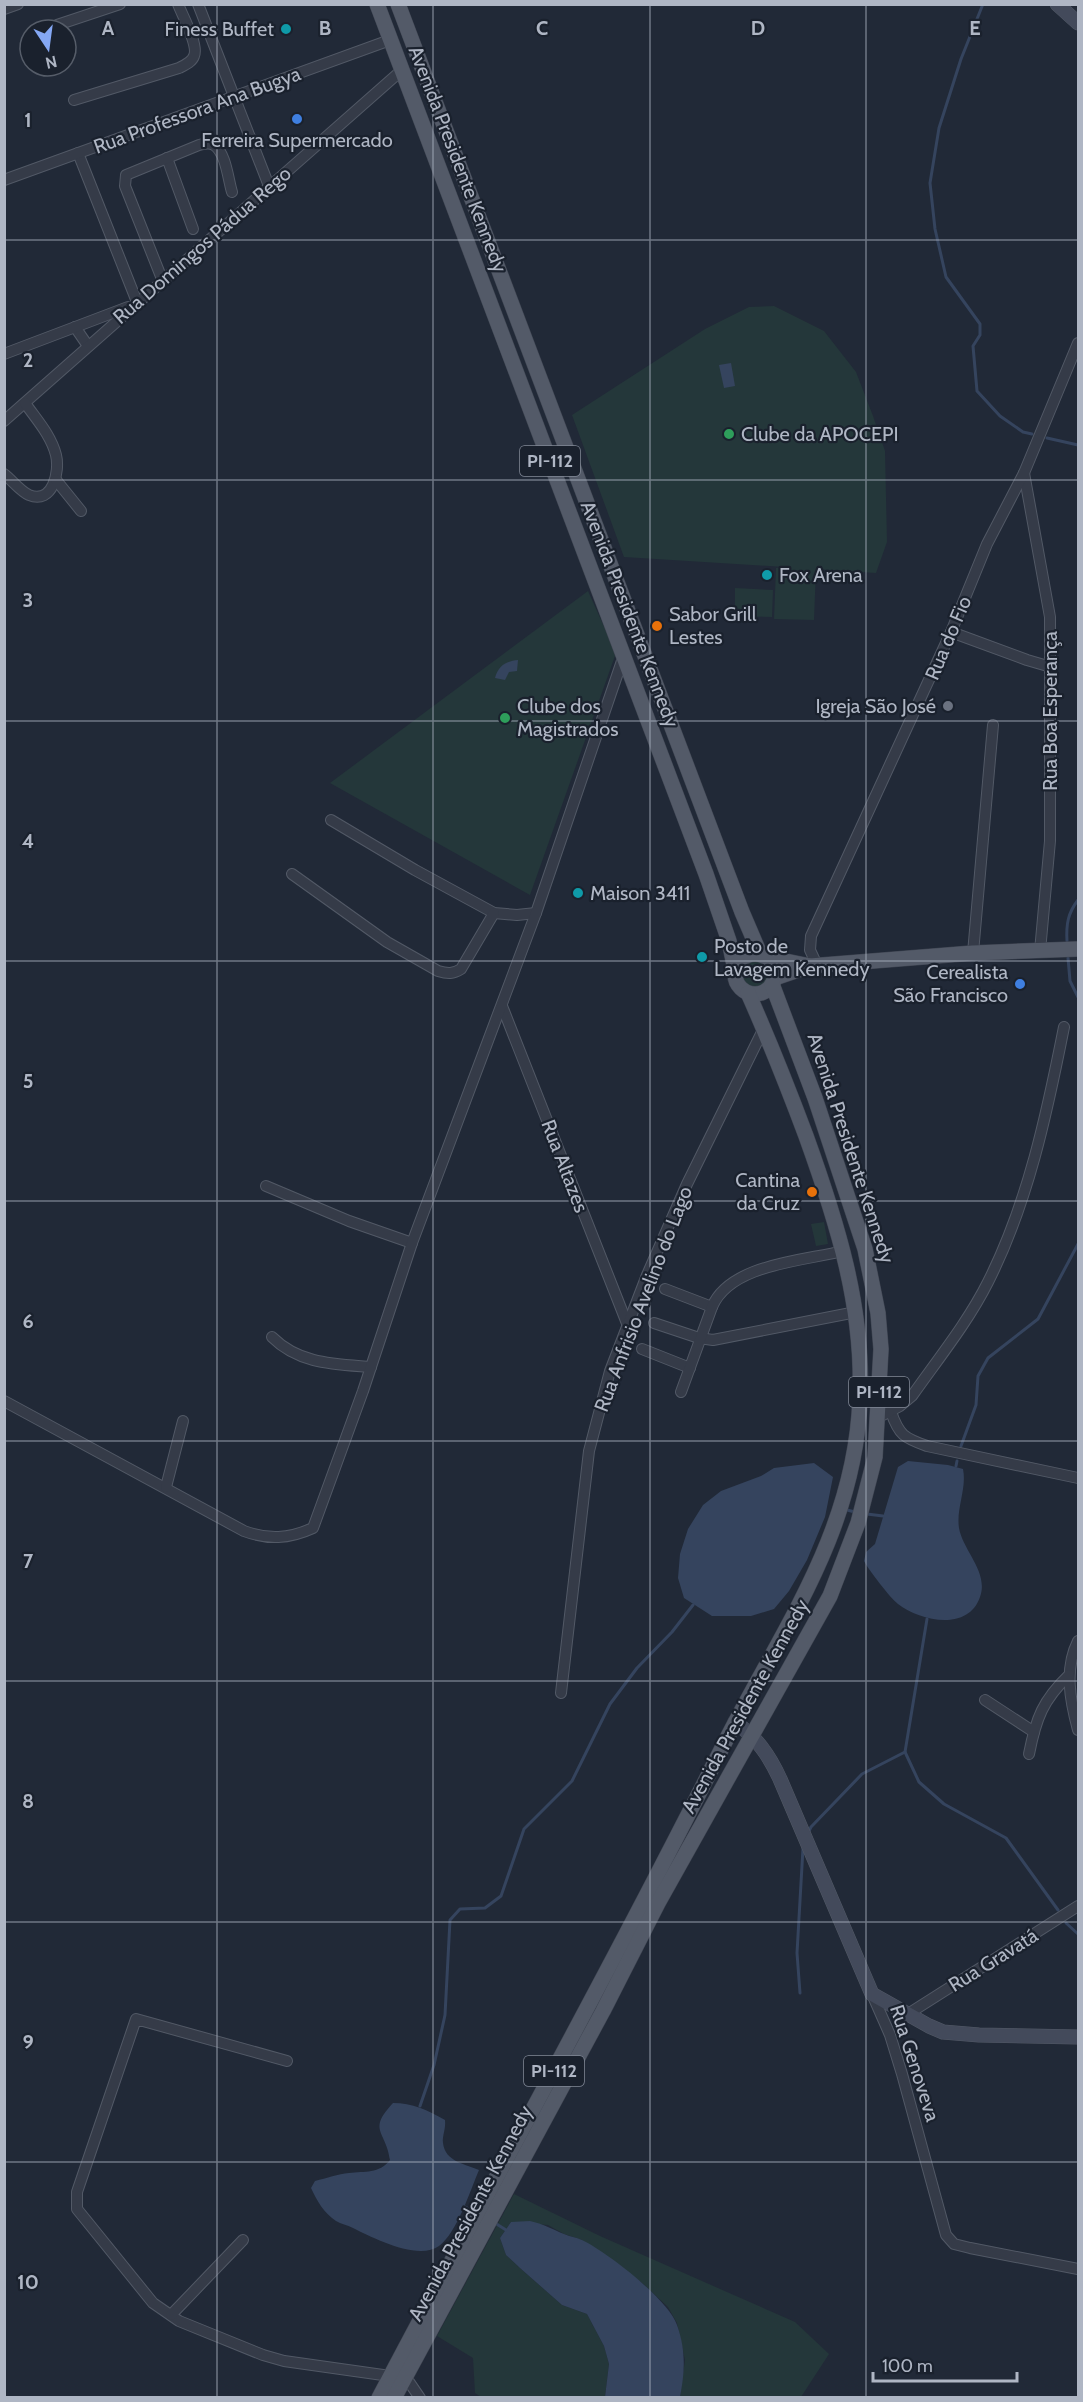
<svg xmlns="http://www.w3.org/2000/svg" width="1083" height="2402" font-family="Cabin,sans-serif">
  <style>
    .green { fill: #24373a }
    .water { fill: #35445e }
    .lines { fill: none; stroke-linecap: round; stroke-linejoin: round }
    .stream { stroke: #35445e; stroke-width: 3 }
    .street-casing { stroke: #525966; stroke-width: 12 }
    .secondary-casing { stroke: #525966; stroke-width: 15 }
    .primary-casing { stroke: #3e4451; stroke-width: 16 }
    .street { stroke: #353b48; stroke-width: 10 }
    .secondary { stroke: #434a5b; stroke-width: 14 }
    .primary { stroke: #535a68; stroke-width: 15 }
    .grid { fill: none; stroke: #afb6c4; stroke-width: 1.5; stroke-opacity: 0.55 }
    .culture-dot { fill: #0f9aa8; stroke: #1a212d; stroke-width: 2 }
    .shop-dot { fill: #3f7fe0; stroke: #1a212d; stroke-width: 2 }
    .leisure-dot { fill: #2e9e5b; stroke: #1a212d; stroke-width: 2 }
    .food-dot { fill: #e8710a; stroke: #1a212d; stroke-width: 2 }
    .worship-dot { fill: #6b7280; stroke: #1a212d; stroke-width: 2 }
    .labels { text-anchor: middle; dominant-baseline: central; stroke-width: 4.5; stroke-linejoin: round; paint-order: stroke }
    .shield { fill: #1a212d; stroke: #828997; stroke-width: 1.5 }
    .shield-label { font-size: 18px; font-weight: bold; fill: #afb6c4 }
    .poi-label { font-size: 20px; fill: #afb6c4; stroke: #1a212d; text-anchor: start }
    .street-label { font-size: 20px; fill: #afb6c4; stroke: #1a212d }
    .grid-label { font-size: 20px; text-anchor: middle; font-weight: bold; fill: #afb6c4; stroke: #1a212d; stroke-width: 4.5; stroke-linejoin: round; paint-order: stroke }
  </style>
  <rect width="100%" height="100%" fill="#212937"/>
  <g class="green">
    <polygon points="774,306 824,331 856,372 873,416 885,451 887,542 876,573 816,569 814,620 774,619 776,568 785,567 624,557 572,415 705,329 749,307"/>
    <polygon points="735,588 773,590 772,617 735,616"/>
    <polygon points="588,591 616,653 530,895 330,783"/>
    <circle cx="755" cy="974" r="15"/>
    <polygon points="824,1222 828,1244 816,1246 811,1224"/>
    <polygon points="514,2194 600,2236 795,2322 829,2354 801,2397 680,2397 685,2360 677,2323 668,2307 641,2282 582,2240 564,2234 548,2225 511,2222 500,2238 506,2255 520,2268 562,2305 587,2314 604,2346 609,2364 605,2397 481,2397 475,2393 473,2358 437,2336"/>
  </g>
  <g class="water">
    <polygon points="731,363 735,386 724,388 719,365"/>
    <path d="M518 660 517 671 509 672 505 680 495 678C498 666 506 661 518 660Z"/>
    <path d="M908 1461 948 1465 963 1469C967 1489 956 1508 959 1528 963 1551 989 1572 980 1597 968 1632 920 1621 898 1604 890 1598 868 1569 864 1561L866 1552 875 1544 898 1467Z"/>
    <polygon points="814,1463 833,1477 825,1517 807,1560 789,1591 774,1609 751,1616 712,1616 684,1598 678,1578 680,1554 688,1529 703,1505 721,1491 761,1476 774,1468"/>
    <path d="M393 2103C412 2103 428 2110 445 2120 446 2129 442 2136 443 2143 445 2162 466 2164 479 2170 470 2191 457 2233 439 2246 418 2261 373 2238 353 2228 347 2225 341 2224 336 2221 324 2213 317 2201 311 2188L315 2181C327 2178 338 2174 349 2173 365 2171 379 2174 390 2160 386 2130 367 2131 393 2103Z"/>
    <path d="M530 2221C543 2224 552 2229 564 2234 570 2237 576 2237 582 2240 607 2252 668 2299 677 2325 686 2350 685 2372 680 2397H605L609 2364 604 2346 587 2314 562 2305 520 2268 506 2255 500 2238 511 2222Z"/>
  </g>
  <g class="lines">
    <g class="stream">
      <polyline points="983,4 961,59 939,128 930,183 935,229 946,277 980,324 980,335 973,346 977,391 1000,416 1023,432 1032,434"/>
      <polyline points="1047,438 1078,445"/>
      <path d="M1067 941C1066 924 1068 913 1078 900"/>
      <polyline points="1068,958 1070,981 1078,997"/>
      <polyline points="961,1446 976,1405 978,1376 988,1358 1038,1319 1078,1244"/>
      <polyline points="956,1466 957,1461"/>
      <polyline points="847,1510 855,1512"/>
      <polyline points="867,1514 883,1516"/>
      <polyline points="927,1619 905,1752 919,1782 944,1804 1006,1838 1058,1910"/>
      <polyline points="808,1833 811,1827 862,1774 905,1752"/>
      <polyline points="1066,1923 1078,1934"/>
      <polyline points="800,1993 797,1953 803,1848"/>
      <polyline points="420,2106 434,2065 445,2015 450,1920 460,1909 485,1908 501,1896 524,1829 572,1781 610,1704 637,1668 672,1632 693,1605"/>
      <polyline points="463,2206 473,2211"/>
      <polyline points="495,2223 506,2230"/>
    </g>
    <g class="street-casing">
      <g id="street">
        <polyline points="198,4 269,186"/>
        <polyline points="4,9 18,4"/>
        <polyline points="57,25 120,4"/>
        <path d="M74 100 179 68C185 65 192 62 194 56 199 45 182 15 178 4"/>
        <polyline points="78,153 137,302"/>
        <polyline points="167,158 193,229"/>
        <polyline points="4,180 390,40"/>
        <path d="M162 279 125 186 126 175 199 145C203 144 209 142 214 145 226 153 228 179 232 192"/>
        <polyline points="75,327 88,346"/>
        <polyline points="4,354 128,307"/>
        <polyline points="4,421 402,70"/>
        <polyline points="1024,473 1050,617 1050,841 1040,951"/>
        <path d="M4 474C12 480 20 491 29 495 53 505 60 471 56 455 51 435 36 419 25 403"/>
        <polyline points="56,480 81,511"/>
        <polyline points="951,632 1027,660 1051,667"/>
        <polyline points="331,820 415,870 494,913 517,915 536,913"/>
        <path d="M292 874 387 942 438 971C448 974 453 974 461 969L494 913"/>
        <polyline points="973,953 993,725"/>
        <polyline points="817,965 810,950 811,936 951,632 987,544 1024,473 1078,343"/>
        <polyline points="502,1006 628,1326"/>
        <polyline points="266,1186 349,1221 412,1243"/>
        <polyline points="665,1289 712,1307"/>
        <polyline points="654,1323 699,1338 713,1340 856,1312"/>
        <path d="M272 1337C299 1364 334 1364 371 1367"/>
        <polyline points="642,1349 690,1368"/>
        <path d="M681 1392 712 1307C730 1264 803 1261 843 1251"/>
        <path d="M4 1401 244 1531C268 1540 289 1539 313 1528L363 1391 412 1243 536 913 624 655"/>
        <path d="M891 1412C899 1435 904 1438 927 1446L1078 1478"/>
        <path d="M879 1417 900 1406 912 1396C938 1359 968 1322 988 1282 1028 1203 1047 1113 1064 1027"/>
        <polyline points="166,1487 183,1421"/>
        <path d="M1078 1641C1064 1669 1070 1700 1078 1730"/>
        <polyline points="561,1693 589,1451 610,1371 647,1275 687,1184 764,1028"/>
        <polyline points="985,1700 1034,1732"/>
        <path d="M1029 1754C1036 1718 1043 1700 1069 1675"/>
        <polyline points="872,1994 890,2035 902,2074 946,2235 954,2244 970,2248 1078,2269"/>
        <polyline points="908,2014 1078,1906"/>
        <polyline points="287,2061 136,2019 77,2192 77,2209 153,2303 179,2321 263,2355 284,2361 390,2376"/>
        <polyline points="171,2315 243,2240"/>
        <polyline points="405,2376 420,2398"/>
      </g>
    </g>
    <g class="secondary-casing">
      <g id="secondary">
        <polyline points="1057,4 1078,23"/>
        <path d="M735 1722C757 1738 769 1755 780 1779L872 1994 929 2026 943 2032 979 2035 1078 2037"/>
      </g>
    </g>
    <g class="primary-casing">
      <g id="primary">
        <polyline points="377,4 706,874 729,941 735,970"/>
        <polyline points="398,4 742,912 760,954"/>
        <circle cx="755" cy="974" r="20"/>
        <polyline points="766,957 810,966"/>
        <polyline points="775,978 810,966 973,953 1078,949"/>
        <path d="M379 2398C493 2181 612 1967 722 1748 780 1632 855 1534 860 1399 864 1307 837 1222 806 1136 788 1088 769 1040 748 993"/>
        <polyline points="394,2398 603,2011 658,1903 830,1596 858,1523 875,1457 881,1349 878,1313 865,1249 815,1098 772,984"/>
      </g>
    </g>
    <use href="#street" class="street"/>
    <use href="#secondary" class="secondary"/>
    <use href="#primary" class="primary"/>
  </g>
  <path class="grid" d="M217 4V2398M433 4V2398M650 4V2398M866 4V2398M4 240H1078M4 480H1078M4 721H1078M4 961H1078M4 1201H1078M4 1441H1078M4 1681H1078M4 1922H1078M4 2162H1078"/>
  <g class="culture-dot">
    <circle cx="286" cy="29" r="6"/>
    <circle cx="767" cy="575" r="6"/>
    <circle cx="578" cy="893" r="6"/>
    <circle cx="702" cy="957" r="6"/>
  </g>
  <g class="shop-dot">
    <circle cx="297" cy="119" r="6"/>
    <circle cx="1020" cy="984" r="6"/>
  </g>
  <g class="leisure-dot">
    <circle cx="729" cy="434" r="6"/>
    <circle cx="505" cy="718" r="6"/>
  </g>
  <g class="food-dot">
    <circle cx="657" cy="626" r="6"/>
    <circle cx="812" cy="1192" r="6"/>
  </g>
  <circle class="worship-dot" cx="948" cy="706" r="6"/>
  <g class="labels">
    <g class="shield">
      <rect x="520" y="446" width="60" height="30" rx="4.5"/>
      <rect x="849" y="1377" width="60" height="30" rx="4.5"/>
      <rect x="524" y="2056" width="60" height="30" rx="4.5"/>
    </g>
    <g class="shield-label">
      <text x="550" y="461">PI-112</text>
      <text x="879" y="1392">PI-112</text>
      <text x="554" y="2071">PI-112</text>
    </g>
    <g class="poi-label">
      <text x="274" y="29" text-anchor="end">Finess Buffet</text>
      <text x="297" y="140" text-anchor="middle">Ferreira Supermercado</text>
      <text x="741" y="434">Clube da APOCEPI</text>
      <text x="779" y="575">Fox Arena</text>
      <text x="669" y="614">Sabor Grill<tspan x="669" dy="23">Lestes</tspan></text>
      <text x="517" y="706">Clube dos<tspan x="517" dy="23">Magistrados</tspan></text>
      <text x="936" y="706" text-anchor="end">Igreja São José</text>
      <text x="590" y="893">Maison 3411</text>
      <text x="714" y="946">Posto de<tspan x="714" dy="23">Lavagem Kennedy</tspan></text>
      <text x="1008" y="972" text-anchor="end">Cerealista<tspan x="1008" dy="23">São Francisco</tspan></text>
      <text x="800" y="1180" text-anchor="end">Cantina<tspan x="800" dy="23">da Cruz</tspan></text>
    </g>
    <g class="street-label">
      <text transform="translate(197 110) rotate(-20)">Rua Professora Ana Bugya</text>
      <text transform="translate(458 159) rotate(69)">Avenida Presidente Kennedy</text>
      <text transform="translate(202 245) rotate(-41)">Rua Domingos Pádua Rego</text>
      <text transform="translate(630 614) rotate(69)">Avenida Presidente Kennedy</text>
      <text transform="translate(948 638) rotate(-67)">Rua do Fio</text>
      <text transform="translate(1050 711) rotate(-90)">Rua Boa Esperança</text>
      <text transform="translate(851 1148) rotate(72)">Avenida Presidente Kennedy</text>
      <text transform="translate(565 1166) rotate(69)">Rua Altazes</text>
      <text transform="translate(643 1299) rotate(-69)">Rua Anfrisio Avelino do Lago</text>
      <text transform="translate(745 1706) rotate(-61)">Avenida Presidente Kennedy</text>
      <text transform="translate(993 1960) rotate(-32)">Rua Gravatá</text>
      <text transform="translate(915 2063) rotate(72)">Rua Genoveva</text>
      <text transform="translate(470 2213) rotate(-62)">Avenida Presidente Kennedy</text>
    </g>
  </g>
  <g class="grid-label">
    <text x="108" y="35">A</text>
    <text x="325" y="35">B</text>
    <text x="542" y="35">C</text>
    <text x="758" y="35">D</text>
    <text x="975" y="35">E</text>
    <text x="28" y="127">1</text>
    <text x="28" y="367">2</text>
    <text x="28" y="607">3</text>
    <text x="28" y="848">4</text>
    <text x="28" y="1088">5</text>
    <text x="28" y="1328">6</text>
    <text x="28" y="1568">7</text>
    <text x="28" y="1808">8</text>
    <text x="28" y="2049">9</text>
    <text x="28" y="2289">10</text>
  </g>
  <rect width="1083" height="2402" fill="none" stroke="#afb6c4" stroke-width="12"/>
  <g transform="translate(48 48) rotate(167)"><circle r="28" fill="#1a212d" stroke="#565d69" stroke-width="1.5"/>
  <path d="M0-4.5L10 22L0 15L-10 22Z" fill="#85a8f4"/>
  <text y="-9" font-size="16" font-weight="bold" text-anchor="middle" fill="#afb6c4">N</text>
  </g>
  <path d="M873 2372v9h144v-9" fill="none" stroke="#afb6c4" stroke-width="3"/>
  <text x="882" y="2372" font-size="18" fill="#afb6c4" stroke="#1a212d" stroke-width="4.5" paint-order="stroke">100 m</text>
</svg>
